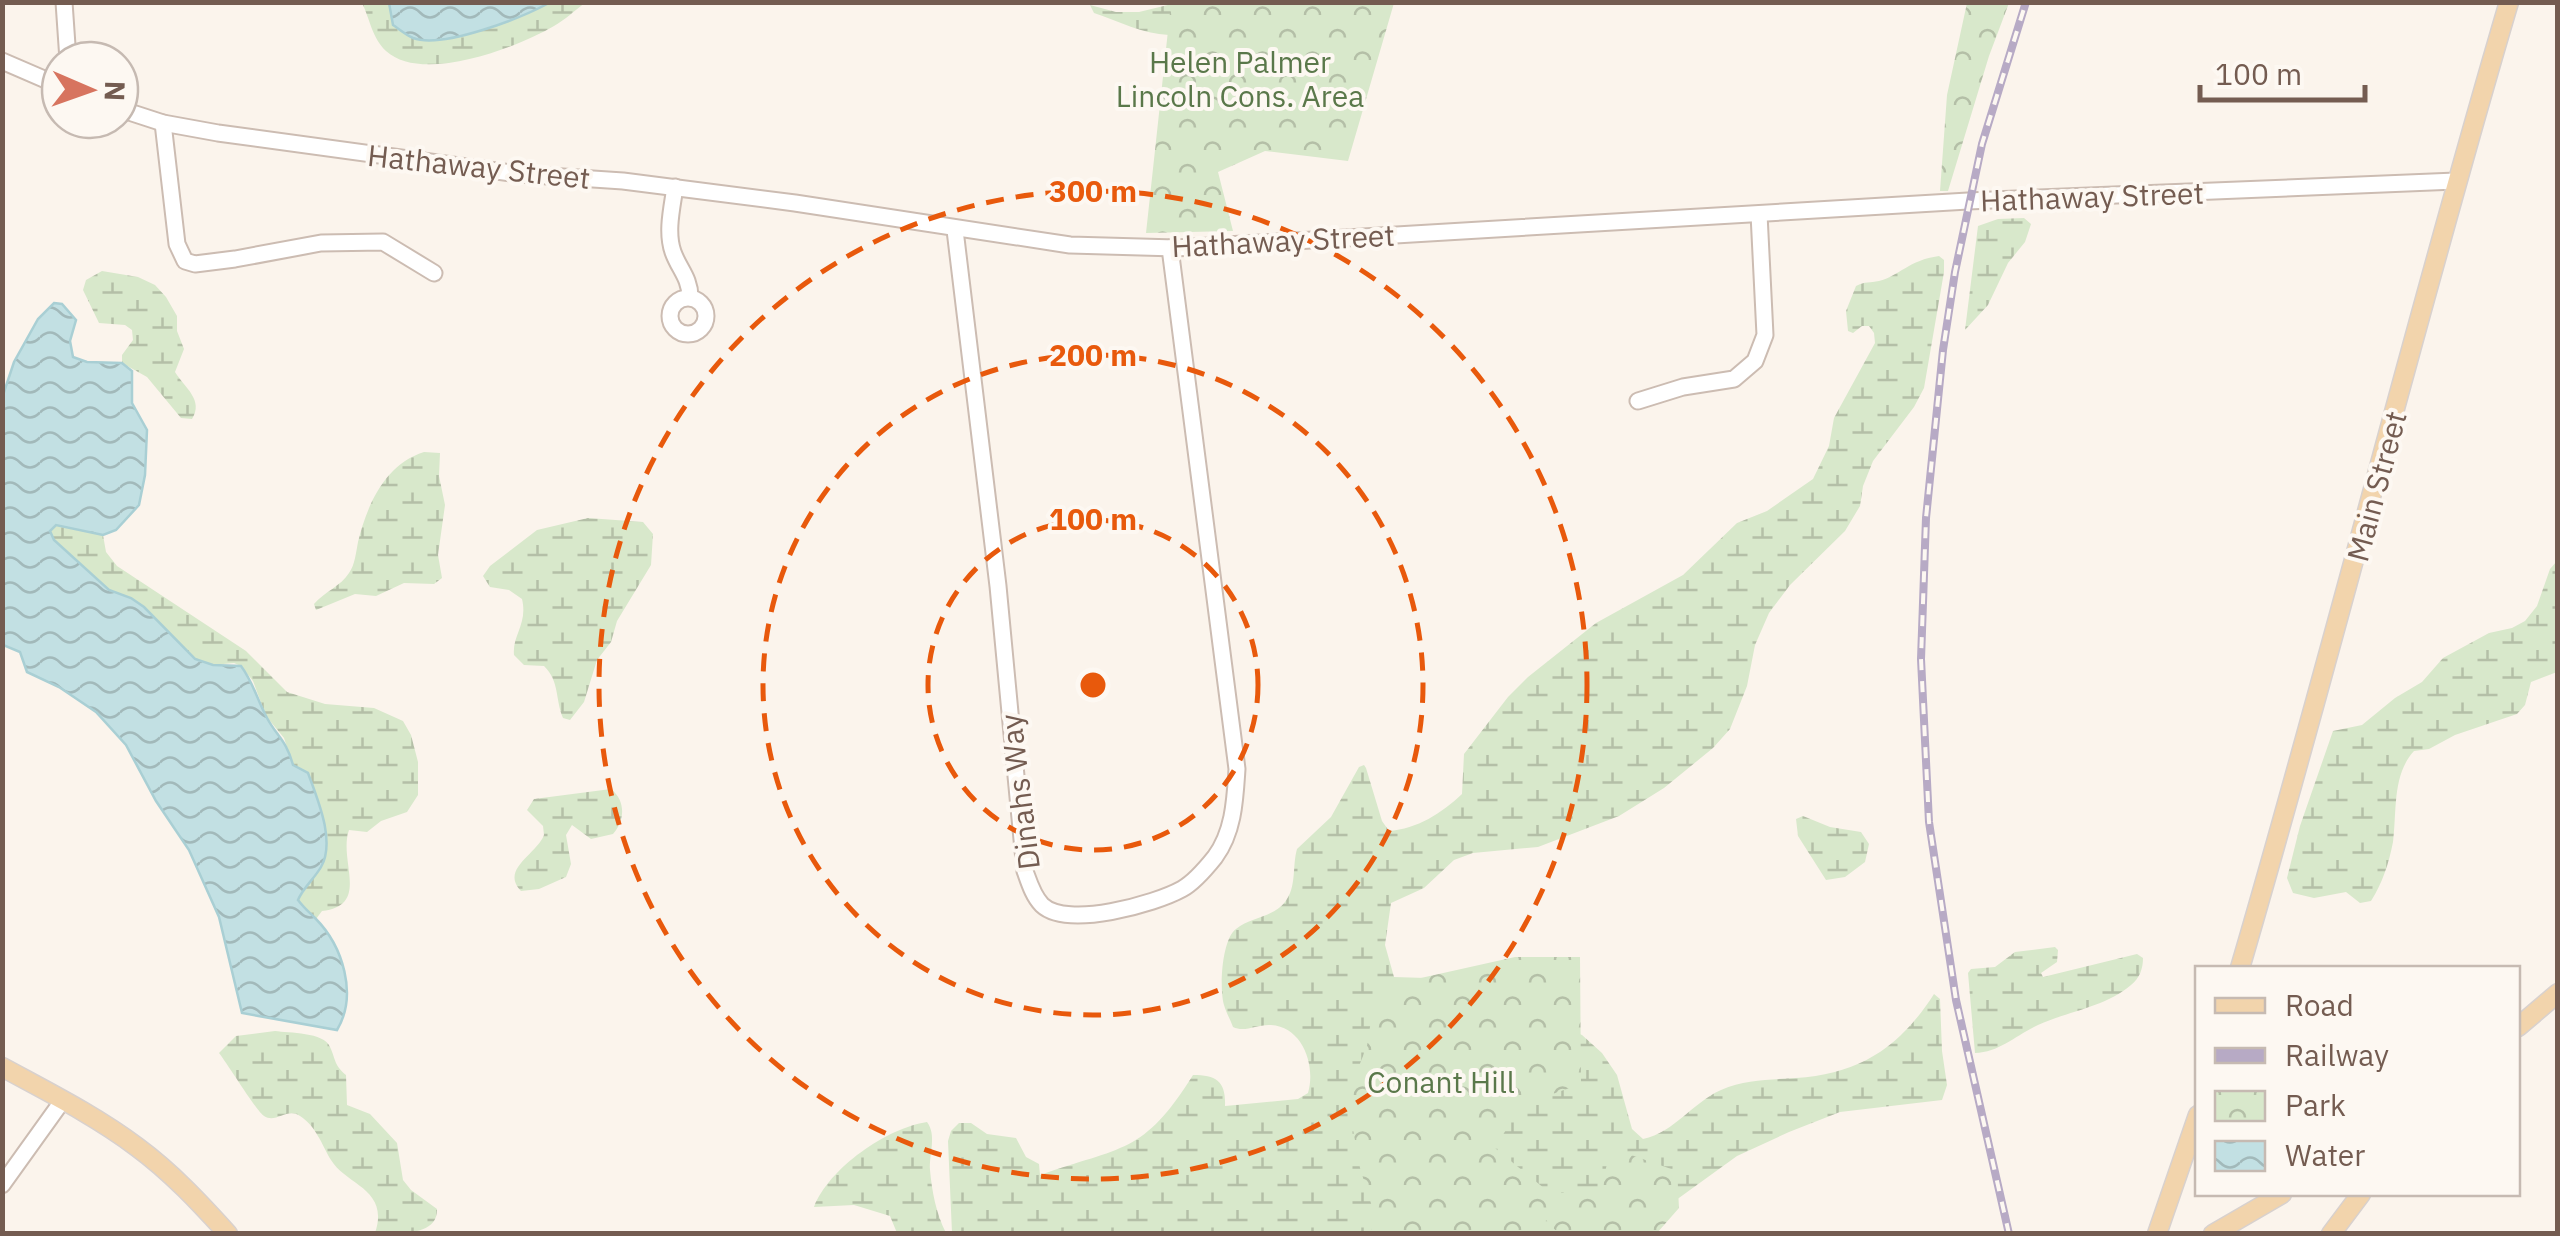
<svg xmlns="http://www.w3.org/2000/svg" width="2560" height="1236" font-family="'IBM Plex Sans',sans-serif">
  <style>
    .wetland { fill: url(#wetland-marsh) }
    .park { fill: url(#park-crowns) }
    .water { fill: url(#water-waves); stroke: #a9cfd4; stroke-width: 2.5 }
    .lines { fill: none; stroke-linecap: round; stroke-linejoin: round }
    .minor-casing { stroke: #ccbcb2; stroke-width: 19 }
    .major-casing { stroke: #d8d1ce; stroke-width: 21 }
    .minor { stroke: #fff; stroke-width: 15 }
    .major { stroke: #f2d4ac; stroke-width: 18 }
    .rail-casing { stroke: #b7aac5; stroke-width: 8 }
    .rail { stroke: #fdf8f2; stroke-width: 4; stroke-dasharray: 11; stroke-linecap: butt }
    .ring { fill: none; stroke: #e8590c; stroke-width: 5; stroke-dasharray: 18 12 }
    .labels { text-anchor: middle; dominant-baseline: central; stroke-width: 8; stroke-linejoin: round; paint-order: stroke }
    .park-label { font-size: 30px; fill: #5a784a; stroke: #fdf8f2 }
    .street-label { font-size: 30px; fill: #745c51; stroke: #fdf8f2 }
    .centre { fill: #e8590c; stroke: #fdf8f2; stroke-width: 5 }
    .ring-label { font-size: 30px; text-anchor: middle; font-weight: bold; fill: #e8590c; stroke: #fdf8f2; stroke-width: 8; stroke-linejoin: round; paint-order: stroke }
  </style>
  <defs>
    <pattern id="wetland-marsh" width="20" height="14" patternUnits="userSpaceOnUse" patternTransform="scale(2.5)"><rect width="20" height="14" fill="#d8e8cb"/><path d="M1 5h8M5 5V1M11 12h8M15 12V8" fill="none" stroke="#b4bfa7"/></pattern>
    <pattern id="park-crowns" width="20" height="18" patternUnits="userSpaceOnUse" patternTransform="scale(2.5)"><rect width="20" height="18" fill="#d8e8cb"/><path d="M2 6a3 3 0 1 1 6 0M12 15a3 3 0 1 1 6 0" fill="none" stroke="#b4bfa7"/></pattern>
    <pattern id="water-waves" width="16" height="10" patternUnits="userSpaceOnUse" patternTransform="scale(2.5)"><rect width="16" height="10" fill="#c2e0e3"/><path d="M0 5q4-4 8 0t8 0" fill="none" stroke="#a2b9ba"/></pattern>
  </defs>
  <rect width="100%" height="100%" fill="#fbf4ec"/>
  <g class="wetland">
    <path d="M362 3H389L393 25 415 39 515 19 549 3H585C575 10 565 20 554 26 516 48 422 84 386 51 372 38 370 19 362 3Z"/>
    <path d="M1176 3 1169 35C1142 34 1119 21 1094 13L1090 5 1116 12H1139Z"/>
    <polygon points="2024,218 2031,224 2025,242 2008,263 1988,305 1965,330 1978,226 1998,219"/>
    <path d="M1939 256 1944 260V272L1924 388 1914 407 1873 461 1863 486 1860 506 1845 531 1790 585 1769 613 1755 645 1747 686 1730 729 1713 748 1664 788 1619 816 1538 847 1473 853 1454 860 1424 888 1391 903 1385 945 1394 977 1458 979 1582 1035 1602 1053 1617 1075 1632 1129 1643 1139C1675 1132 1692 1103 1721 1090 1746 1079 1769 1080 1796 1078 1860 1074 1900 1047 1934 994L1940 999 1942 1051 1947 1085 1942 1100 1840 1112 1789 1132 1737 1156 1654 1216 1622 1234 952 1233 948 1141 951 1131 959 1123H971L987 1134 1016 1138 1026 1157 1039 1164 1040 1175C1122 1146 1143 1155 1193 1075 1217 1075 1226 1082 1225 1106L1298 1099 1308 1093C1316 1066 1303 1027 1271 1025 1257 1024 1245 1033 1233 1027 1230 1019 1226 1012 1224 1005 1219 988 1222 939 1236 929 1251 917 1272 918 1285 902 1297 887 1292 866 1297 849L1331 817 1359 767 1364 765 1366 768 1382 821 1389 831C1417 829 1442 813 1462 794L1464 754 1508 697 1528 677 1596 623 1683 575 1737 523 1767 511 1813 479 1829 446 1834 418 1875 343 1874 333 1869 326H1862L1853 333 1848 331 1846 311 1856 286C1865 281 1870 283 1879 281 1899 276 1909 260 1939 256Z"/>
    <path d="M102 271 138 277 155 285 166 297 177 316V331L184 349 175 372C185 388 204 400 192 419L181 418 147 377 122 363V355L133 340 132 330 125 325 99 323 83 290 86 280Z"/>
    <path d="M424 452 440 453 439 476 445 505 438 555 442 578 434 584 404 583 376 596 355 594 316 610 314 604C324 592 341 586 349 573 355 565 356 552 358 542 367 505 385 464 424 452Z"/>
    <path d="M588 518 643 522 653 534 651 565 617 621 611 642 597 660 584 702 570 720 563 718C555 699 560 682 544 666L524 665 514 655C512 635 528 624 522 599L509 590 490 587 483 576 490 566 537 530Z"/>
    <path d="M56 525 103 535 106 552 117 566 246 651 287 692 325 704 374 708 403 721 411 735 418 762V795L407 812 381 821 367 832 349 830C338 861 371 905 322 911L316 919 298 900 322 866 324 855 323 825 308 773 293 765 284 738 266 716 253 681 241 666 234 663 213 665 195 659 131 598 108 590 54 540 50 531Z"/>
    <path d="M2557 561V672L2531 682 2525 705 2517 714 2455 735 2429 749 2414 751C2392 775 2397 811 2393 842 2389 863 2382 884 2371 901L2360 903 2346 892 2314 898 2293 893 2287 878 2300 826 2333 731 2362 725 2395 698 2422 682 2443 658 2489 633 2512 628 2525 621 2537 606 2550 569Z"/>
    <path d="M611 789C626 801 625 820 613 834L591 839 572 825 566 835 571 864 566 877 539 889 521 891C500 869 536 855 544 835L543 826 527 810 534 799Z"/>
    <polygon points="1803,816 1830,827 1861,832 1869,844 1865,862 1845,877 1826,880 1798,836 1796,819"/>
    <path d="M2055 947 2058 950 2057 962 2041 973 2043 977 2137 954 2143 958C2143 968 2140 978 2131 985 2105 1007 2069 1011 2038 1025 2016 1035 2000 1052 1975 1053L1968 973 1971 969 1995 967 2015 952Z"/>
    <path d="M275 1031C289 1033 324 1032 330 1047 336 1060 334 1065 346 1075L347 1105 370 1114 397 1143 403 1180 411 1190 437 1209C438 1236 399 1234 375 1233 390 1189 346 1185 331 1160 322 1145 316 1126 300 1116 287 1107 276 1124 264 1116 257 1112 229 1066 219 1053L236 1036Z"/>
    <path d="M927 1122C937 1135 929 1154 930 1170 932 1192 936 1213 946 1233H897L890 1216 854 1205 814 1207C829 1168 887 1128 927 1122Z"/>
  </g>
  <g class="park">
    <polygon points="1171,3 1394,3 1348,161 1265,151 1218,172 1233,231 1146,233"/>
    <polygon points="1967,3 2009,3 1989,56 1948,191 1940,191 1947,95"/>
    <polygon points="1515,957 1580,957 1581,1084 1521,1105 1495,1148 1545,1189 1546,1195 1601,1188 1611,1148 1677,1171 1679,1208 1657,1233 1558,1233 1546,1220 1544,1233 1371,1233 1374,1213 1360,1168 1347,1096 1367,1046 1376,988"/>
  </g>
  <g class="water">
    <path d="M389 3V2L549 3C521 18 443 49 413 38 406 35 399 29 393 25Z"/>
    <path d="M54 303 62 304 76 320 70 341 73 357 87 362 122 363 132 371V403L147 430 145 475 139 505 116 530 103 535 56 525 50 531 54 540 109 590 131 598 144 607 195 659 213 665 241 666C253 682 257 699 266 716 276 736 286 739 293 765L308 773C317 798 336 841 321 867 314 879 303 888 298 900 304 908 309 912 315 918 343 946 358 995 337 1030L242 1013 219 917 189 850 156 801 126 745 96 712 59 687 27 672 20 652 3 645V395L14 362 38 319Z"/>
  </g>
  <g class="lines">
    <g class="minor-casing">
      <g id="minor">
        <polyline points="64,2 68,60"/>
        <polyline points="2,61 60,86"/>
        <polyline points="120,109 163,123 218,133 518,174 623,181 795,203 1070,245 1176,248 1968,201 2456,181"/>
        <polyline points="163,123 177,244 185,261 195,264 235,259 321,243 383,242 434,273"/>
        <path d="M675 187C672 208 666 232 673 252 679 269 690 278 690 297"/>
        <path d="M955 230 998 586 1025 871C1029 882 1033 896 1042 905 1067 929 1155 904 1182 889 1193 883 1207 867 1215 857 1234 831 1235 799 1237 769L1170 248"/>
        <circle cx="688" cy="316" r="18"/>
        <polyline points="1638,401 1683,387 1734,379 1755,361 1765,335 1759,214"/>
        <polyline points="2,1185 63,1100"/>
      </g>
    </g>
    <g class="major-casing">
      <g id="major">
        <path d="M2240 968C2334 648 2414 323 2509 2"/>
        <polyline points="2518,1027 2558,993"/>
        <path d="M2 1067C48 1092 96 1116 137 1147 171 1172 200 1203 228 1234"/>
        <polyline points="2157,1234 2198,1115"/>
        <polyline points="2213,1234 2282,1194"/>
        <polyline points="2331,1234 2361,1194"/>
      </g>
    </g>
    <use href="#minor" class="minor"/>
    <use href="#major" class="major"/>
    <g class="rail-casing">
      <polyline id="rail" points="2009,1234 1956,1000 1929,822 1921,659 1926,518 1943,350 1955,272 1982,144 2026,2"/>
    </g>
    <use href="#rail" class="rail"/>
  </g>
  <g class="ring">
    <circle cx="1093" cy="685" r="165"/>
    <circle cx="1093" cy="685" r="330"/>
    <circle cx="1093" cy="685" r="494"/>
  </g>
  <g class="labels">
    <g class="park-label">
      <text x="1240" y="61">Helen Palmer<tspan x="1240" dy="34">Lincoln Cons. Area</tspan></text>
      <text x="1441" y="1081">Conant Hill</text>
    </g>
    <g class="street-label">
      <text transform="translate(479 166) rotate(6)">Hathaway Street</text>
      <text transform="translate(2092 196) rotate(-2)">Hathaway Street</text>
      <text transform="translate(1283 240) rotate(-3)">Hathaway Street</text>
      <text transform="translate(2376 486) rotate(-75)">Main Street</text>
      <text transform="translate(1019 792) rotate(-97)">Dinahs Way</text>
    </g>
  </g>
  <circle cx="1093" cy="685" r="15" class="centre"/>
  <g class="ring-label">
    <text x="1093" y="202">300 m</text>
    <text x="1093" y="366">200 m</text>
    <text x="1093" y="530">100 m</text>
  </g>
  <rect width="2560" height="1236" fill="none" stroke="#745c51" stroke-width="10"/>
  <rect x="2195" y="966" width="325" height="230" fill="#fdf8f2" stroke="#c6bab2" stroke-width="2.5"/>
  <rect x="2215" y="998" width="50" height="15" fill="#f2d4ac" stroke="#c6bab2" stroke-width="2.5"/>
  <text x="2285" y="1016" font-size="30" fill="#745c51">Road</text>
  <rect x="2215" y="1048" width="50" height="15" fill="#b7aac5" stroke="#c6bab2" stroke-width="2.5"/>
  <text x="2285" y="1066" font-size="30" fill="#745c51">Railway</text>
  <rect x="2215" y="1091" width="50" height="30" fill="url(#park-crowns)" stroke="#c6bab2" stroke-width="2.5"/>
  <text x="2285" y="1116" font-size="30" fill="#745c51">Park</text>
  <rect x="2215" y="1141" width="50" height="30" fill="url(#water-waves)" stroke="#c6bab2" stroke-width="2.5"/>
  <text x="2285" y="1166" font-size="30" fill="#745c51">Water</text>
  <g transform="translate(90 90) rotate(92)"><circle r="48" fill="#fdf8f2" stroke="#c6bab2" stroke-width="2.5"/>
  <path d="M0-8L18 38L0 25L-18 38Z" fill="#d7745f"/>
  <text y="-15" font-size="28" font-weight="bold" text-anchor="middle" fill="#745c51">N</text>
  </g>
  <path d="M2200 85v15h165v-15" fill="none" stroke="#745c51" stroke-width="5"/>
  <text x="2215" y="85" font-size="30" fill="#745c51" stroke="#fdf8f2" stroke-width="8" paint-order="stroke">100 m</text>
</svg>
